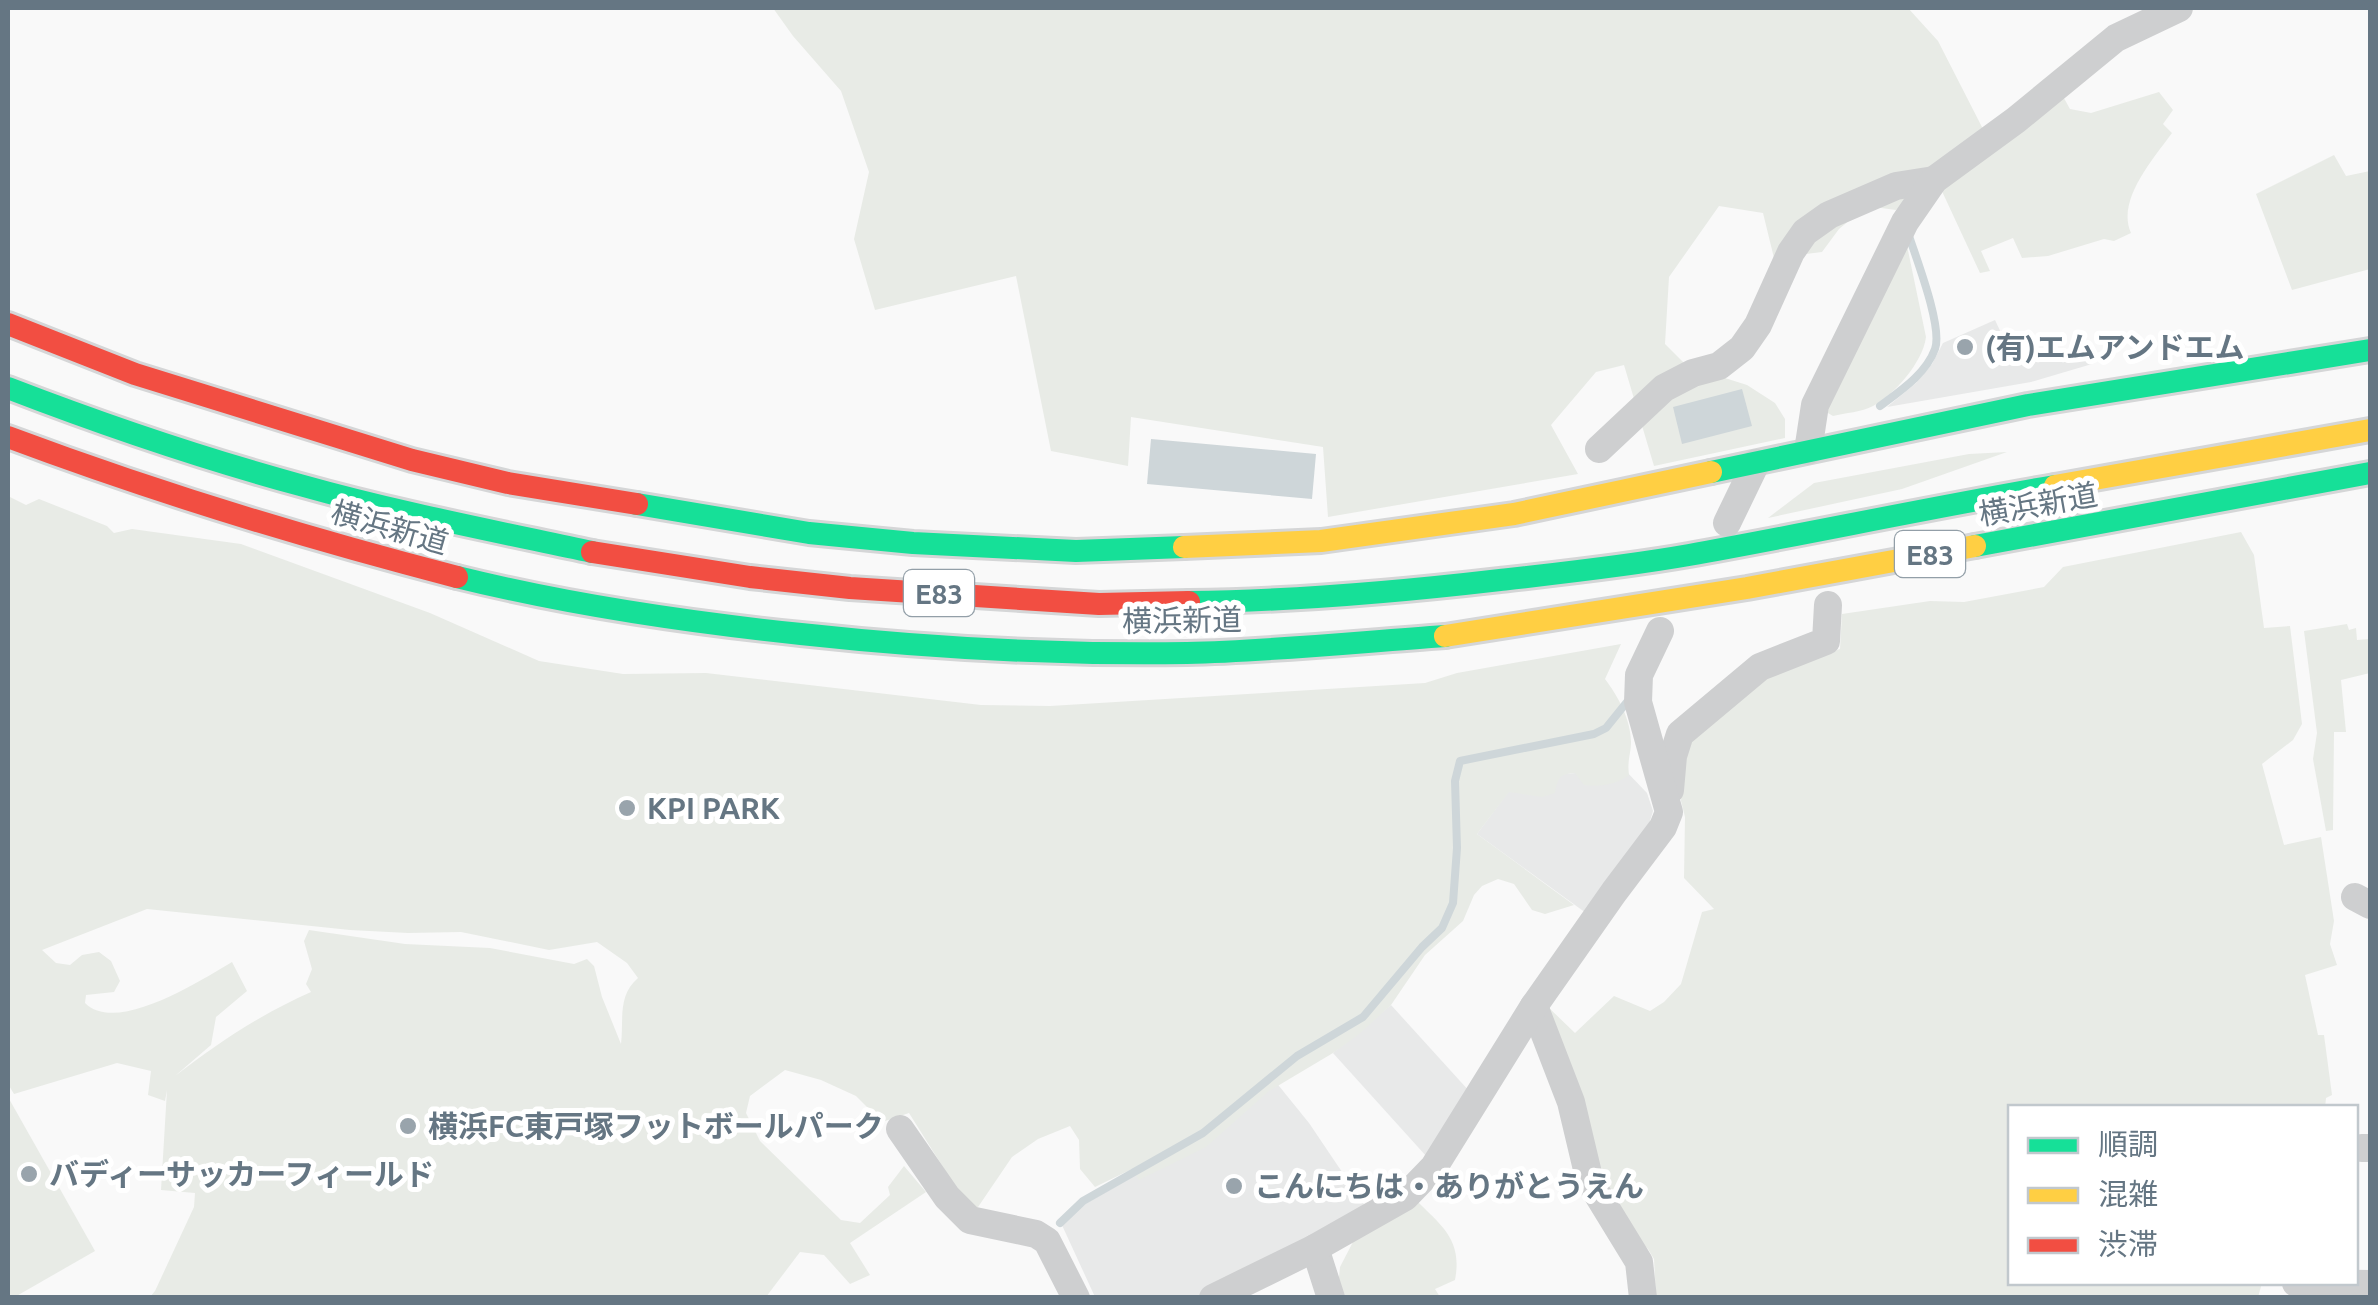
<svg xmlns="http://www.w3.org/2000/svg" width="2378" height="1305" font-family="Ubuntu,'Noto Sans JP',sans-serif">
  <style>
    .built { fill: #e8e9e9 }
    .green { fill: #e8ebe6; fill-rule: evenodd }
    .water { fill: #ced6d9 }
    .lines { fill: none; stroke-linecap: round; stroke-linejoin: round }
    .stream { stroke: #ced6d9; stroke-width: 8 }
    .fast-casing { stroke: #d5d6d7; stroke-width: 28 }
    .slow-casing { stroke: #d5d6d7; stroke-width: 28 }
    .jam-casing { stroke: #d5d6d7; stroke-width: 28 }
    .street { stroke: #cecfd0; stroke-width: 28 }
    .fast { stroke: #16e098; stroke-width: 22 }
    .slow { stroke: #ffcf43; stroke-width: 22 }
    .jam { stroke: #f24e42; stroke-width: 22 }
    .poi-dot { fill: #99a4ac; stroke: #fff; stroke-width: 4 }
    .labels { text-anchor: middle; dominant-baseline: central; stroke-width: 10; stroke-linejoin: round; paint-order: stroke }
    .shield { fill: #fff; stroke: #939fa8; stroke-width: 2.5 }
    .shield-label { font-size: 28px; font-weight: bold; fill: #657683 }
    .poi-label { font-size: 30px; font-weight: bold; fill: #657683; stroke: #fff; text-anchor: start }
    .street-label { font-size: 30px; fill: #657683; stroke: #fff }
  </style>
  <rect width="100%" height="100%" fill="#f9f9f9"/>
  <g class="built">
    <polygon points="1995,320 2012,356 2081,349 2092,364 2031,382 1887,407 1916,383 1932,364 1943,343"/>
    <polygon points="1624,769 1647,793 1653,811 1647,831 1586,913 1477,834 1509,791 1563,774"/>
    <polygon points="1391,1005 1470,1092 1427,1157 1333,1053"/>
    <polygon points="1275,1081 1309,1123 1367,1209 1199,1298 1095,1297 1061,1223 1085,1204 1148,1168"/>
  </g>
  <g class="green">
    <polygon points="773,8 1908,8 1938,41 1984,131 1896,210 1867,206 1839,229 1822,252 1774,258 1763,213 1719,206 1669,277 1665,344 1687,366 1747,385 1775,403 1785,419 1785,438 1654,466 1624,365 1596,372 1551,425 1578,474 1328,517 1323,447 1131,417 1128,466 1051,451 1016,276 875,310 854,239 869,172 841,91 793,36"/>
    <path d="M2060 91 2070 109 2091 113 2159 92 2173 110 2163 124 2172 133C2154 158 2116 200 2131 233L2114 241 2104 239 2048 256 2022 258 2013 238 1981 251 1990 271 1980 273 1940 187Z"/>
    <polygon points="2334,155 2346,176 2370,171 2370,269 2292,290 2256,194"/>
    <path d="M1905 236 1926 337C1923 362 1894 395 1873 406 1862 412 1845 413 1833 416L1828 413V397Z"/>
    <polygon points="2007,452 1902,489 1768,518 1814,483 1969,454"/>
    <path d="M8 496 26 505 39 499 107 526 114 533 132 529 241 544 430 613 539 661 623 674 706 673 981 705 1050 706 1425 683 1457 673 1621 644 1605 679C1618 696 1631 720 1631 742 1631 754 1627 760 1629 775 1615 785 1601 787 1584 785L1575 773C1559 774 1558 778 1555 793L1542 797 1509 792 1477 834 1574 905 1545 914 1532 910 1514 884 1498 879 1482 886 1474 895 1463 921 1425 955 1391 1005 1358 1035 1333 1053 1269 1091 1206 1147 1139 1180 1132 1169 1095 1187 1080 1169 1079 1140 1070 1126 1038 1139 1012 1157 976 1210 953 1183 909 1113 882 1122 856 1096 821 1080 785 1070 750 1096 746 1113 760 1141 841 1220 860 1223 890 1195 888 1187 904 1166 926 1192 850 1243 870 1275 850 1284 824 1255 800 1252 766 1297H150L155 1291 194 1207 195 1193 161 1190 167 1090 165 1101 148 1095 151 1071 117 1063 14 1094 8 1084ZM147 909 350 930 408 933 461 932 549 950 597 942 627 963 638 978C617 996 624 1020 621 1044L602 997 594 966 587 959 574 964 490 948 405 944 309 930 304 941 312 969 306 984 311 992C261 1014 218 1043 175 1076L211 1045 216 1017 247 991 232 962C201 980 117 1035 85 1003L86 995 114 992 120 981 111 961 99 952 82 955 70 965 56 963 42 950Z"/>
    <polygon points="2241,532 2254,555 2264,628 2290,626 2302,724 2293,740 2262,764 2284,845 2321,837 2334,921 2330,944 2337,965 2305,975 2318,1035 2324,1035 2332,1095 2326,1098 2325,1108 2010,1108 2010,1282 2262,1283 2258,1297 1656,1297 1654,1259 1648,1249 1636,1237 1598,1178 1546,1005 1575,1033 1614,996 1650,1011 1664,1002 1681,984 1702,912 1714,909 1684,878 1685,817 1681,801 1684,754 1696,731 1759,682 1806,660 1840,649 1842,614 1930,601 1964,602 2044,587 2063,567"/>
    <polygon points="2347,624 2349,630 2356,628 2357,640 2370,639 2370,673 2341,680 2346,732 2334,732 2333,830 2326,831 2313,759 2317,733 2304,631"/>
    <polygon points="8,1097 95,1251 13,1298 8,1297"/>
    <path d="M1414 1198C1440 1225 1463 1238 1455 1280L1435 1289 1440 1297 1337 1298 1340 1267 1354 1240Z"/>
  </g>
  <g class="water">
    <polygon points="1742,389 1752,426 1682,444 1673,407"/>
    <polygon points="1151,439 1316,454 1312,499 1147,484"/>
  </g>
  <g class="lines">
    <g class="stream">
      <path d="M1880 406C1900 391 1926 374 1935 349 1943 327 1916 258 1908 233"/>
      <polyline points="1060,1223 1083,1201 1203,1133 1297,1056 1363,1017 1422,947 1442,928 1453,903 1457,848 1455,781 1460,761 1594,734 1606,728 1627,702"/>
    </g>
    <g class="fast-casing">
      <g id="fast">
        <path d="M8 388C104 425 201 458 300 485 396 512 494 531 592 552"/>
        <polyline points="1711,472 2028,405 2370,350"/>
        <polyline points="637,504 809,533 913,543 1076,551 1184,547"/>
        <polyline points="1975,546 2370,473"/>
        <path d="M457 577C570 605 685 622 801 634 929 648 1058 655 1187 653 1273 651 1359 642 1445 636"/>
        <path d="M1189 602C1293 601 1397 592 1500 580 1563 573 1627 566 1689 555 1811 533 1933 507 2055 486"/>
      </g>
    </g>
    <g class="slow-casing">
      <g id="slow">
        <polyline points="2055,486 2370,430"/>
        <polyline points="1184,547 1321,541 1514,514 1711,472"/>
        <polyline points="1445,636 1747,588 1975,546"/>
      </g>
    </g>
    <g class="jam-casing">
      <g id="jam">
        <polyline points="8,324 135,374 412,460 508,483 637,504"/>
        <path d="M8 437C155 492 306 538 457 577"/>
        <polyline points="592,552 750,577 850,588 1099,604 1189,602"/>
      </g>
    </g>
    <g class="street">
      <polyline points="1599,449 1664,388 1693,373 1719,366 1742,348 1758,325 1791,252 1805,232 1829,215 1896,186 1934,180"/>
      <polyline points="1808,451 1815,405 1905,222 1934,180 2016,120 2116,38 2179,8"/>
      <polyline points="1727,523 1756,463"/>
      <polyline points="1670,790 1673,756 1680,734 1760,667 1826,641 1828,605"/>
      <polyline points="2355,897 2370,905"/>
      <polyline points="1534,1006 1571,1102 1590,1182 1639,1262 1643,1298"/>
      <polyline points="900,1129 947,1197 970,1220 1036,1234 1047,1241 1076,1298"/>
      <polyline points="2362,1148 2370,1148"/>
      <polyline points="1315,1248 1331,1298"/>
      <polyline points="2296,1283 2370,1284"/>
      <polyline points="1213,1298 1315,1248 1405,1197 1434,1167 1534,1006 1614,892 1663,827 1669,812 1638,702 1639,675 1660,631"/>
    </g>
    <use href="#fast" class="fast"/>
    <use href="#slow" class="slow"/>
    <use href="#jam" class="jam"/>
  </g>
  <g class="poi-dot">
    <circle cx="1965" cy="347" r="10"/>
    <circle cx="627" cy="808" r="10"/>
    <circle cx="408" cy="1126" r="10"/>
    <circle cx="29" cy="1174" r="10"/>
    <circle cx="1234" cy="1186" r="10"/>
  </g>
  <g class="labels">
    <g class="shield">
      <rect x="1895" y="531" width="70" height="46" rx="8"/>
      <rect x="904" y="570" width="70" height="46" rx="8"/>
    </g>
    <g class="shield-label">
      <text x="1930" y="554">E83</text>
      <text x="939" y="593">E83</text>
    </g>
    <g class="poi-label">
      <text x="1985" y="347">(有)エムアンドエム</text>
      <text x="647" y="808">KPI PARK</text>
      <text x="428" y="1126">横浜FC東戸塚フットボールパーク</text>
      <text x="49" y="1174">バディーサッカーフィールド</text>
      <text x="1254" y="1186">こんにちは・ありがとうえん</text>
    </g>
    <g class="street-label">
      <text transform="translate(2038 504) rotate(-10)">横浜新道</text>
      <text transform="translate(390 527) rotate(16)">横浜新道</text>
      <text transform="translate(1182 620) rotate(-1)">横浜新道</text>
    </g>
  </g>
  <rect width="2378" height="1305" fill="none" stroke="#657683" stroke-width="20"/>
  <rect x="2008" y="1105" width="350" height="180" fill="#ffffff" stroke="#c1c8cd" stroke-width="2.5"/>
  <rect x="2028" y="1138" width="50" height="15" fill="#16e098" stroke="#c1c8cd" stroke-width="2.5"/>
  <text x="2098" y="1155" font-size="30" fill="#657683">順調</text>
  <rect x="2028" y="1188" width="50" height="15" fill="#ffcf43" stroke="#c1c8cd" stroke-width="2.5"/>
  <text x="2098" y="1205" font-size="30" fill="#657683">混雑</text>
  <rect x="2028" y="1238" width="50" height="15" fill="#f24e42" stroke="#c1c8cd" stroke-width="2.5"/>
  <text x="2098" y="1255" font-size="30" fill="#657683">渋滞</text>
</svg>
